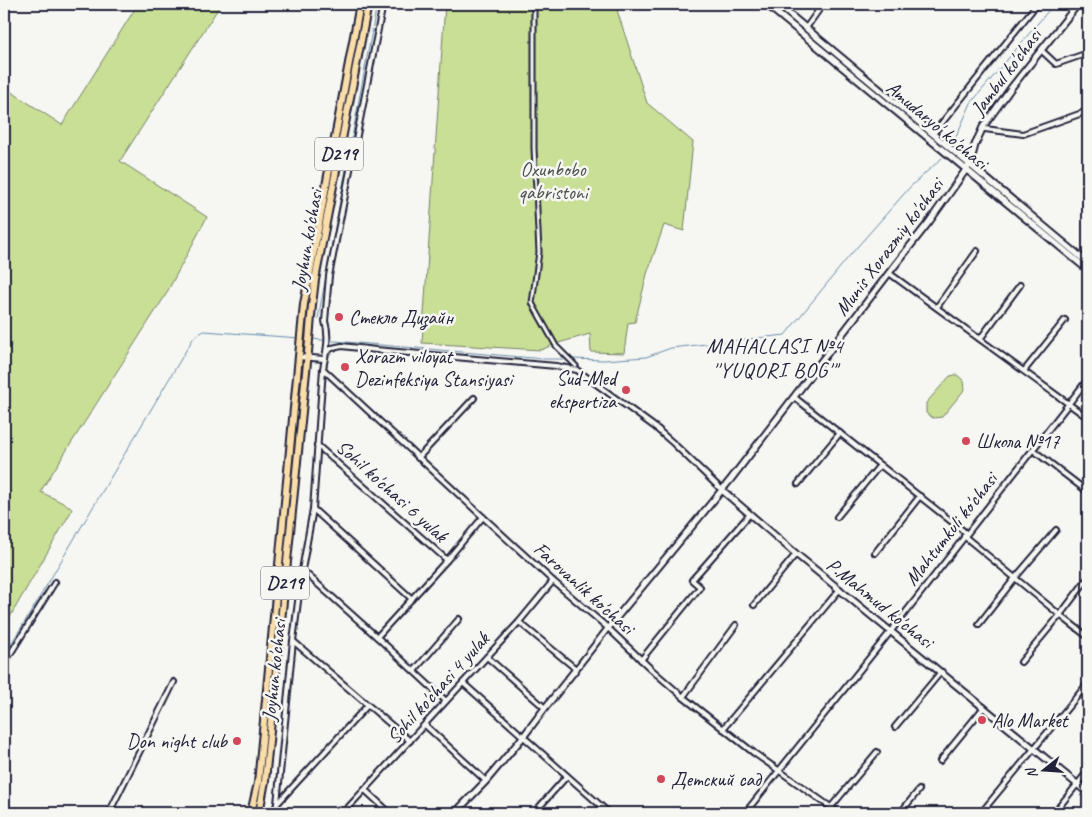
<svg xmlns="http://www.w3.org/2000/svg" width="1092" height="817" font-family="Caveat,sans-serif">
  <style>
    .green { fill: #c8df95; stroke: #758068 }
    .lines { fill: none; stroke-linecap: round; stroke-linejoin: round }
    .stream { stroke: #668cab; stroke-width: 1 }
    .pedestrian-casing { stroke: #22223b; stroke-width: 7 }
    .minor-casing { stroke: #22223b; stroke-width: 8 }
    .tertiary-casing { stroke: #22223b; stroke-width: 9 }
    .primary-casing { stroke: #22223b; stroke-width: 10 }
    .pedestrian { stroke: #f6f6f2; stroke-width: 3 }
    .minor { stroke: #f6f6f2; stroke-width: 4 }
    .tertiary { stroke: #f6f6f2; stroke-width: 5 }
    .primary { stroke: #f9deab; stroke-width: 6 }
    .poi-dot { fill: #d1495b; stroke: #f6f6f2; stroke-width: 2 }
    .labels { text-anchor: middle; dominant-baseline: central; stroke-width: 5; stroke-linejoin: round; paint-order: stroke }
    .shield { fill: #f6f6f2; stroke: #626272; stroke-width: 1 }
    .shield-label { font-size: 19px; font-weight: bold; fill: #22223b }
    .street-label { font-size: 20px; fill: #22223b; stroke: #f6f6f2 }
    .park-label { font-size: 20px; fill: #4c5152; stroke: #f6f6f2 }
    .poi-label { font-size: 20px; fill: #22223b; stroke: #f6f6f2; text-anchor: start }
    .neighbourhood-label { font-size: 21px; letter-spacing: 1px; fill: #22223b; stroke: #f6f6f2 }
  </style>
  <rect width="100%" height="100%" fill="#f6f6f2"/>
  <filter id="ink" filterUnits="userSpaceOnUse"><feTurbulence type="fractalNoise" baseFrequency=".02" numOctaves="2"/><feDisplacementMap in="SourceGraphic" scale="10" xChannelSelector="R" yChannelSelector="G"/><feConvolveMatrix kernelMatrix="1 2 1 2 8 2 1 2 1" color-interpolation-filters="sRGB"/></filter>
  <g filter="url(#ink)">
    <g class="green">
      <polygon points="138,4 221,4 120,161 207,217 165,296 42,489 41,492 71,507 72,510 4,627 4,87 62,125"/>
      <polygon points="445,4 615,4 647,103 693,142 684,231 664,225 647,274 635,322 628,323 624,353 591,352 590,334 555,344 541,350 422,343"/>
      <polygon points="957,375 964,381 965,389 942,417 933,418 926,413 926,403 950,376"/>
    </g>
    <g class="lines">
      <g class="stream">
        <polyline points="952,146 971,103 1054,4"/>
        <polyline points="318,319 377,4"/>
        <polyline points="311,339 544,359 568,359"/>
        <polyline points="572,359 604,360 646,357 671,348 785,335 851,254 911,186 942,158"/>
        <polyline points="4,655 29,615 194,337 204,331 299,338"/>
      </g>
      <g class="pedestrian-casing">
        <polyline id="pedestrian" points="534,4 534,148 539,252 532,303 556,346 576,366"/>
      </g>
      <g class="minor-casing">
        <g id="minor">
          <polyline points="967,5 968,4"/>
          <polyline points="806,28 823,4"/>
          <polyline points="1041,50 1056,64 1088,53"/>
          <polyline points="985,129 1023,134 1088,111"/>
          <polyline points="933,134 1037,4"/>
          <polyline points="889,273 1088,418"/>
          <polyline points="937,307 977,251"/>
          <polyline points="980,339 1020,285"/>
          <polyline points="327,352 332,348 342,346 376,350 556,366 577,370 659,430"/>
          <polyline points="299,357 324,359"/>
          <polyline points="323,369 483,517 553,581 608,628 651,669 683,697 754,753 839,813"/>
          <polyline points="1024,371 1065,320"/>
          <polyline points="794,397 966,533"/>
          <polyline points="658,430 673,443 722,490"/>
          <polyline points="317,445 447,560"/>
          <polyline points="1033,450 1088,492"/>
          <polyline points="418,458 474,398"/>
          <polyline points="798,484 840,433"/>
          <polyline points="313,509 412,599"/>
          <polyline points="837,517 880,465"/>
          <polyline points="964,536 1060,615 1088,637"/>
          <polyline points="875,553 920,496"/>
          <polyline points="302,570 377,637 446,701"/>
          <polyline points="754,605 796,554"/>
          <polyline points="519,622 576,669 608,628"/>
          <polyline points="979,624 1015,578 1056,530"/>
          <polyline points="377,637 447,560 483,517"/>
          <polyline points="293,641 410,741"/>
          <polyline points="487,657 545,708"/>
          <polyline points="641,660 700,587 692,580 750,514"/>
          <polyline points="1021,662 1060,615 1088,578"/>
          <polyline points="4,664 55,582"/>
          <polyline points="414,671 459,619"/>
          <polyline points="463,683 609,813"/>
          <polyline points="683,697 736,625"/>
          <polyline points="425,725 486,781"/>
          <polyline points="895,727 940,673 942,672"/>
          <polyline points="723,729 840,589"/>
          <polyline points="940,761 984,707"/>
          <polyline points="365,790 390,813"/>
          <polyline points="277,804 367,706"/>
          <polyline points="831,807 877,752"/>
          <polyline points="109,813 174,682"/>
          <path d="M273 813 277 804 293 641 302 570 313 509 323 369C326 352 330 338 325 321L329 276 383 4"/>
          <polyline points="343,813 519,622 553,581"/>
          <polyline points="534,813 567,776"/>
          <polyline points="745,813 891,631 1088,379"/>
          <polyline points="900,813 919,790"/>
          <polyline points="981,813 1088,683"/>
          <polyline points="1054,813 1088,771"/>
        </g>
      </g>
      <g class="tertiary-casing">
        <g id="tertiary">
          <polyline points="766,4 1088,270"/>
          <polyline points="777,4 1088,263"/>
          <polyline points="722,490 796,554 1088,793"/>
          <polyline points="608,628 731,479 889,273 929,222 970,164 975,145 983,127 1011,88 1078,4"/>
          <polyline points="455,813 486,781 523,737 545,708 576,669"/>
        </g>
      </g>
      <g class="primary-casing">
        <g id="primary">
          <polyline points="251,813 258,783 304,304 360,4"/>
          <polyline points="259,813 265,781 308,352 312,305 315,280 368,4"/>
        </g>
      </g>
      <use href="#pedestrian" class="pedestrian"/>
      <use href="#minor" class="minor"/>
      <use href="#tertiary" class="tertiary"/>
      <use href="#primary" class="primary"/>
    </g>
  </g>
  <g class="poi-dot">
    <circle cx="339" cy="317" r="5"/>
    <circle cx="345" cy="367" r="5"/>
    <circle cx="626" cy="390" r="5"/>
    <circle cx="966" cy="441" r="5"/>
    <circle cx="982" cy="720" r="5"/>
    <circle cx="237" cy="741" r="5"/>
    <circle cx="661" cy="779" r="5"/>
  </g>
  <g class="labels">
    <g class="shield">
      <rect x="315" y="137.5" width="48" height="33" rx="4"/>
      <rect x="261" y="566.5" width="48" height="33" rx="4"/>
    </g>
    <g class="shield-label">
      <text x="339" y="154">D219</text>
      <text x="285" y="583">D219</text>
    </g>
    <g class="street-label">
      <text transform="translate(1006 72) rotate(-53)">Jambul ko'chasi</text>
      <text transform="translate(937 125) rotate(40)">Amudaryo' ko'chasi</text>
      <text transform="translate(307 240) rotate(-80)">Joyhun ko'chasi</text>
      <text transform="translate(889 247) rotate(-53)">Munis Xorazmiy ko'chasi</text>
      <text transform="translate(392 491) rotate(42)">Sohil ko'chasi 6 yulak</text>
      <text transform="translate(951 529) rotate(-52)">Mahtumkuli ko'chasi</text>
      <text transform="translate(584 588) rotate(42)">Farovanlik ko'chasi</text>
      <text transform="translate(880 603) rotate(39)">P.Mahmud ko'chasi</text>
      <text transform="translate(274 670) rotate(-84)">Joyhun ko'chasi</text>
      <text transform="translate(438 688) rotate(-48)">Sohil ko'chasi 4 yulak</text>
    </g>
    <g class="park-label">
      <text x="553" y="169">Oxunbobo<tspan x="553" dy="23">qabristoni</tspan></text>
    </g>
    <g class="poi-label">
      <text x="349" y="317">Стекло Дизайн</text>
      <text x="355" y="356">Xorazm viloyat<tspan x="355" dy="23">Dezinfeksiya Stansiyasi</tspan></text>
      <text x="616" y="378" text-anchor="end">Sud-Med<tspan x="616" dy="23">ekspertiza</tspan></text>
      <text x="976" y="441">Школа №17</text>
      <text x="992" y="720">Alo Market</text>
      <text x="227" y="741" text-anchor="end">Don night club</text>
      <text x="671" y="779">Детский сад</text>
    </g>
    <g class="neighbourhood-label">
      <text x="775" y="346">MAHALLASI №4<tspan x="775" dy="24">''YUQORI BOG'"</tspan></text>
    </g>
  </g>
  <rect width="1092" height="817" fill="none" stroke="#f6f6f2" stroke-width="20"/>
  <rect x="10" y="10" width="1072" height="797" fill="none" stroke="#22223b" stroke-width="2" filter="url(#ink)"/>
  <g transform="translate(1044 770) rotate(253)" stroke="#f6f6f2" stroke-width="4" paint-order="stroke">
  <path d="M0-4L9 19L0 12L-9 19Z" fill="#22223b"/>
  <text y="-8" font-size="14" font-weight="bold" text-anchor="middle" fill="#22223b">N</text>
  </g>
</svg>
